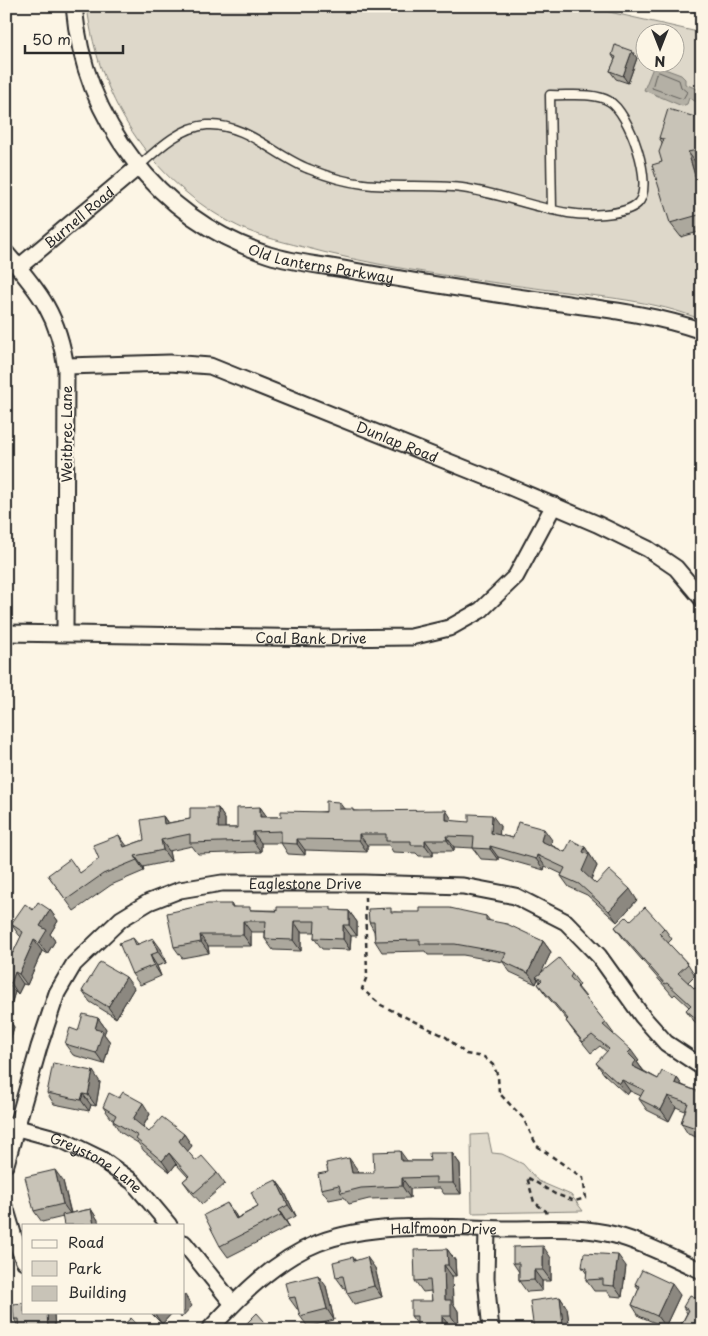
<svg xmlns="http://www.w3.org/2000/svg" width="708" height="1336" font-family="'Playpen Sans',sans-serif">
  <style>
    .green { fill: #ded8ca; stroke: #84827a; fill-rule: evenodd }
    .water { fill: #b4b0a5; stroke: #7d7b74 }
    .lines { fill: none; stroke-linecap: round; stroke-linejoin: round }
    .shore { stroke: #62605c; stroke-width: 1 }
    .lane-casing { stroke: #2b2b2b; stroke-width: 11 }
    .street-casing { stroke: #2b2b2b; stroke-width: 19 }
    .path { stroke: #2b2b2b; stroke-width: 2.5; stroke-dasharray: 5 4; stroke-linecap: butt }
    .lane { stroke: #fcf5e5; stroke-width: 8 }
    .street { stroke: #fcf5e5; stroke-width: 15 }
    .wall { fill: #aca89d; stroke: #2b2b2b }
    .shaded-wall { fill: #8c8880; stroke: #2b2b2b }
    .building { fill: #c8c3b7; stroke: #2b2b2b }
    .labels { text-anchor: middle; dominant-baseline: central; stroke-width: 4; stroke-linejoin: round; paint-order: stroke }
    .street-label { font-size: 14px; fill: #2b2b2b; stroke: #fcf5e5 }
  </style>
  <rect width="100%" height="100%" fill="#fcf5e5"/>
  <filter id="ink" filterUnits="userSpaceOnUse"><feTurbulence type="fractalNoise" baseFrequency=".02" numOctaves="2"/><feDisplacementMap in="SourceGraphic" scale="10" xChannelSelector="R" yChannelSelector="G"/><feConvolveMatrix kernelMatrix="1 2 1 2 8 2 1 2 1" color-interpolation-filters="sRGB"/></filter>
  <g filter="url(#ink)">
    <g class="green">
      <path d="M87 6H583L702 33V320C655 300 600 297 550 290 474 280 397 270 323 252 297 245 271 240 246 230 157 190 98 102 87 6ZM646 32H676V62H646Z"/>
      <polygon points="488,1134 492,1153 502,1154 523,1164 538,1181 571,1195 583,1211 472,1213 471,1135"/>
    </g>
    <polygon class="water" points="654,65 681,75 685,79 685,84 702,91 702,110 701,104 689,98 687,104 682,106 644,90"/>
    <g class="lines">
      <polygon class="shore" points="659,72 679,80 681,87 687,92 683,99 652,88 656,74"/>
      <g class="lane-casing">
        <path id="lane" d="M138 167C157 150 180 127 207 125 246 123 275 156 309 169 326 176 346 182 364 184 396 188 429 184 462 188 498 193 532 207 568 213 585 216 625 216 638 203 655 185 629 112 609 101 594 92 567 96 550 95L552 210"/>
      </g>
      <g class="street-casing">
        <g id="street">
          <path id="s1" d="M74 6C84 121 158 219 269 255 295 263 322 265 349 270 417 282 485 293 553 302 604 309 653 314 702 331"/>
          <path d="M6 253C40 292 59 316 66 369L65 633"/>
          <path id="s2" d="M19 267 138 167"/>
          <path id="s3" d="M66 366 170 363 210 366 489 478 597 524 648 549 676 568 702 599"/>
          <path id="s4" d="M6 633 328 638 411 637 449 628 481 610 516 576 554 505"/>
          <path id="s5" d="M7 1125 62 1140 101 1159 133 1182 169 1225"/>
          <path id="s6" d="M6 1164 39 1047 57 993 74 964 121 919 149 902 180 890 222 883H364L463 886 515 896 566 922 599 956 642 1016 666 1043 702 1067"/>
          <polyline points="6,1210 14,1237 24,1261"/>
          <polyline points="487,1229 486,1279 491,1330"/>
          <polyline points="184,1243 233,1304"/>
          <path id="s7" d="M209 1330C240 1296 275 1260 318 1243 375 1221 449 1228 509 1229 544 1229 581 1226 615 1235 645 1243 673 1258 702 1271"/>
        </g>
      </g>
      <polyline class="path" points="365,897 367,976 362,989 381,1005 446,1037 466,1054 484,1057 493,1065 498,1076 499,1093 523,1118 537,1146 583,1178 586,1198 575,1201 555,1194 527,1177 534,1202 546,1211 547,1215"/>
      <use href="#lane" class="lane"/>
      <use href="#street" class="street"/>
    </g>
    <g class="wall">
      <polygon points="683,6 702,6 702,13 686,10"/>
      <polygon points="612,55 637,58 628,83 616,79 610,71 615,60"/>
      <polygon points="702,119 702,166 699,167 702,176 702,231 681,237 670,223 662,162 662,142 659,138"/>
      <polygon points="260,807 267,817 281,817 345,809 355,811 500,826 499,835 513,838 552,840 551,845 565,852 585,847 597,866 591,879 596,884 637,900 617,922 587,895 569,887 561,876 562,874 545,866 544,870 498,857 498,860 481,859 473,848 454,847 454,851 433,851 433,856 419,856 416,853 393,852 389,845 367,845 367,852 305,850 305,855 288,854 281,843 261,843 261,852 198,854 192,846 169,851 171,861 143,867 144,871 111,885 74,911 48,875 80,873 127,846 144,840 163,816 168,823 190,819 218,808 225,819 225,828 237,828"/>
      <polygon points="231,904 233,907 252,910 349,911 357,922 357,936 351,936 350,950 322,949 314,938 315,932 301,932 301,951 273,950 265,939 265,932 251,932 251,946 208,946 209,953 182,958 174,947"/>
      <polygon points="33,910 50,910 58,921 50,934 55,941 47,954 42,951 27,985 23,984 18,994 15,992 7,1017 14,1027 6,1054 6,950 13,953 21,937 19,935 11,924"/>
      <polygon points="394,912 486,916 490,921 543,941 551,952 541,973 572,974 580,985 578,987 586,997 585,998 606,1023 614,1034 613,1035 639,1061 637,1062 644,1071 658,1079 677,1078 682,1085 702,1093 702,1139 688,1134 681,1123 685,1111 676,1107 669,1121 647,1110 639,1099 641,1096 630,1091 627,1095 604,1074 596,1063 607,1052 600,1046 591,1053 574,1032 566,1021 567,1020 546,995 538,984 540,982 538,979 536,984 510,972 503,962 463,955 428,955 425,951 382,952 375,941 374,931 369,922"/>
      <polygon points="630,921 664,928 672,939 668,943 688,964 695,975 688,982 695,989 702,983 702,1028 694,1021 686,1010 689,1007 675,994 673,996 623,938 615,927"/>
      <polygon points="133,938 138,944 161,949 166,963 157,966 161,976 140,985 132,974"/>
      <polygon points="134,988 116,1018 90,1002 82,991"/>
      <polygon points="98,1018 106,1029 104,1034 110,1042 104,1064 73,1055 65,1044 78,1031"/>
      <polygon points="100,1082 96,1106 91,1105 89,1111 54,1104 47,1093"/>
      <polygon points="103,1107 150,1114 143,1127 149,1132 184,1134 192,1146 187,1151 196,1161 217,1173 225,1184 202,1204 191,1192 183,1181 188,1177 176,1164 170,1172 144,1151 138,1143 120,1132 113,1121 114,1120 111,1118"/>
      <polygon points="452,1153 460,1164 461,1194 444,1194 440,1188 410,1189 410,1198 369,1199 349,1204 344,1197 329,1200 321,1189 357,1169 358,1173 374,1173 407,1161 430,1161"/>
      <polygon points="276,1180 284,1191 296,1216 286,1221 289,1226 228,1257 220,1246 235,1214 237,1218 258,1207"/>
      <polygon points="63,1181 71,1213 91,1209 98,1220 63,1217 42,1222 34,1211"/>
      <polygon points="447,1249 455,1260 456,1276 452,1276 453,1303 458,1311 459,1327 450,1327 450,1330 419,1330 417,1327 417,1324 411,1316 432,1301 431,1291 423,1292 415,1281"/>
      <polygon points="353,1257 355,1260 375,1268 382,1297 354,1304 347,1293 346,1288 344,1288 336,1277"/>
      <polygon points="551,1258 551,1281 542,1281 542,1291 527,1292 519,1281 519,1272 513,1263"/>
      <polygon points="626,1266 622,1297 611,1296 607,1291 594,1291 586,1280 587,1274 582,1267"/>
      <polygon points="635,1284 680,1295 665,1327 639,1316 632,1305 639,1289"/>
      <polygon points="326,1286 334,1320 308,1327 300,1316 299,1309 297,1309 289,1298"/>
      <polygon points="560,1297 567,1308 570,1330 534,1330"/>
      <polygon points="702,1300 702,1330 683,1330 680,1327 687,1313 683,1307"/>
      <polygon points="150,1312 173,1312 162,1324"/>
      <polygon points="54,1314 55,1330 20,1330 19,1328 14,1319"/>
    </g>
    <g class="shaded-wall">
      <polygon points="632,51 637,58 628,83 623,76"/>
      <polygon points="702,134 702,157 697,150"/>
      <polygon points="688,152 699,167 702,176 702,185 695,176"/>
      <polygon points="339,802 347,813 339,809"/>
      <polygon points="260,807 268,818 260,817"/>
      <polygon points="218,808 225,819 225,839 218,828"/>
      <polygon points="446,810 453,821 446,820"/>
      <polygon points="492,815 500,826 499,844 491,833"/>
      <polygon points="163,816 170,827 164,824"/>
      <polygon points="544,829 552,840 549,852 541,841"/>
      <polygon points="253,832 261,843 261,852 253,841"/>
      <polygon points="359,834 367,845 367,852 359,840"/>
      <polygon points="119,835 127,846 132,859 124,847"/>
      <polygon points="446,836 454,847 454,851 447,840"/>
      <polygon points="297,839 305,850 305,855 297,844"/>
      <polygon points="161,840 169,851 171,861 163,850"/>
      <polygon points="425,840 433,851 433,856 425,845"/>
      <polygon points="490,846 498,857 498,860 490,849"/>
      <polygon points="585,847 597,866 590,882 582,871 583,852"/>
      <polygon points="537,855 545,866 544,870 536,859"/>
      <polygon points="135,856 143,867 144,871 137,860"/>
      <polygon points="630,889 637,900 617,922 609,911"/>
      <polygon points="50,910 58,921 50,934 55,941 47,954 39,943 40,926"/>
      <polygon points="349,911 357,922 357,936 349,925"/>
      <polygon points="243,921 251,932 251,946 243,935"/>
      <polygon points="294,921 301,932 301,951 293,940"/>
      <polygon points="343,925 351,936 350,950 343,939"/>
      <polygon points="200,935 208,946 209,953 201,942"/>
      <polygon points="153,938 161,949 166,963 158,952"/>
      <polygon points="34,940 42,951 27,985 19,974"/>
      <polygon points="543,941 551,952 539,978 536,977 538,979 536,984 528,973"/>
      <polygon points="150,955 157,966 161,976 154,965"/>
      <polygon points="15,972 23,984 18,994 11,983"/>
      <polygon points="126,977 134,988 116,1018 108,1007"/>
      <polygon points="7,981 15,992 7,1017 14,1027 6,1054 6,984"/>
      <polygon points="702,1016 702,1026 698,1020"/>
      <polygon points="98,1018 106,1029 104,1034 110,1042 104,1064 96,1053 95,1029"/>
      <polygon points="631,1050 639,1061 637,1062 644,1072 632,1066 628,1053"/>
      <polygon points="93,1071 100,1082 96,1106 88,1095"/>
      <polygon points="677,1078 685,1089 675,1083"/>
      <polygon points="622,1080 630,1091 627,1095 619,1084"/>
      <polygon points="83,1094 91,1105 89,1111 81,1100"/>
      <polygon points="668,1096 676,1107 669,1121 661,1110"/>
      <polygon points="143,1103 150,1114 141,1130 133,1119"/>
      <polygon points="184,1134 192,1146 187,1152 179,1141"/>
      <polygon points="400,1151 408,1162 401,1161"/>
      <polygon points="169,1153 176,1164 170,1172 162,1161"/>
      <polygon points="452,1153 460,1164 461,1194 453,1183"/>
      <polygon points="349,1158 357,1169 360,1184 352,1173"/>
      <polygon points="55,1170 63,1181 71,1215 63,1204"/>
      <polygon points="402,1178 410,1189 410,1198 402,1186"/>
      <polygon points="276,1180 284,1191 296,1216 288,1205"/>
      <polygon points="227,1203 235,1214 243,1230 236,1219"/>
      <polygon points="91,1209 98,1220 99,1225 94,1225"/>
      <polygon points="279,1210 286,1221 289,1226 281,1215"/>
      <polygon points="543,1246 551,1258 551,1281 543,1270"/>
      <polygon points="447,1249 455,1260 456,1276 448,1265"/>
      <polygon points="618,1255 626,1266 622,1297 614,1286"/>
      <polygon points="367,1257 375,1268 382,1297 374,1286"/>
      <polygon points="444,1265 452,1276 453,1303 458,1311 459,1327 451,1316 445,1300"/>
      <polygon points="534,1270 542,1281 542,1291 534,1280"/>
      <polygon points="318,1275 326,1286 334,1320 327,1309"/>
      <polygon points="672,1284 680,1295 665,1327 657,1316"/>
      <polygon points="184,1295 185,1295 192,1306 181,1318 178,1312 184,1312"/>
      <polygon points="560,1297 567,1308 570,1330 566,1330 563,1325"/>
      <polygon points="47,1312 53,1312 54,1314 55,1330 48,1330"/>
      <polygon points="155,1312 173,1312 162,1324 154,1313"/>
      <polygon points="442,1316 450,1327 450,1330 442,1330"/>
    </g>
    <g class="building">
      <polygon points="615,45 632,51 623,76 610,71 616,57 612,55"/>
      <polygon points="668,109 702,119 702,134 697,150 688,152 695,176 701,174 702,178 702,214 670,223 652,165 662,162 659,152 664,139 659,138"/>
      <polygon points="326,801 339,802 339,809 353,809 353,811 446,810 446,820 469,822 469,814 492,815 491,833 513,838 518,822 544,829 541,841 565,852 571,840 585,847 583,852 589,855 582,871 596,884 609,870 630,889 609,911 579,884 561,876 565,868 537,855 536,859 490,846 490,849 473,848 474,837 446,836 447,840 425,840 425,845 411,845 411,841 386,841 386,834 359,834 359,840 297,839 297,844 281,843 281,831 253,832 253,841 190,843 190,834 161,840 163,850 135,856 137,860 103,874 66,900 48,875 70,859 80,873 99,859 93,845 119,835 124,847 144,840 141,820 163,816 164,824 190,819 190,808 218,808 218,828 237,828 237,808 260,807 260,817 281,817 281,811 326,812"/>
      <polygon points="38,902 50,910 40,926 47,930 39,943 34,940 19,974 15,972 11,983 7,981 6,984 6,950 13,953 23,932 11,924 25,904 33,910"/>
      <polygon points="208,904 231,904 231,907 250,907 250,910 277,911 277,907 331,907 331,910 349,911 349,925 343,925 343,939 314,938 315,921 294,921 293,940 265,939 266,921 243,921 243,935 200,935 201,942 174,947 167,913"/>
      <polygon points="645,907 664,928 659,933 688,964 678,973 695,989 701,982 702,983 702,1016 698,1020 686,1010 691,1005 667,983 665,984 615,927 626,917 630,921"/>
      <polygon points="391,908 391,912 420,912 420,908 450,908 486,916 486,920 507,924 543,941 528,973 502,961 506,953 455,944 420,944 420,940 375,941 374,922 369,922 368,909"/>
      <polygon points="133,938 136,945 153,938 158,952 150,955 154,965 132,974 119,943"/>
      <polygon points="559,958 572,974 570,977 578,986 577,987 606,1023 603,1025 631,1050 628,1053 636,1061 632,1066 658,1079 662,1071 677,1078 675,1083 702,1093 702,1130 681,1123 688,1103 668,1096 661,1110 639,1099 644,1090 622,1080 619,1084 596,1063 609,1049 592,1035 583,1042 566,1021 568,1019 538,984 542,980 536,977"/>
      <polygon points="100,962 126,977 108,1007 82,991"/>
      <polygon points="83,1014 98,1018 95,1029 103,1031 96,1053 65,1044 70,1028 78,1031"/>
      <polygon points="53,1063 93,1071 88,1095 83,1094 81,1100 47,1093"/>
      <polygon points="123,1092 143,1103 133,1119 149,1132 162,1117 184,1134 179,1141 196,1161 202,1156 217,1173 194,1193 183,1181 189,1176 169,1153 162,1161 136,1139 138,1136 113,1121 116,1115 103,1107 109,1093 119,1098"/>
      <polygon points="400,1151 401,1161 430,1161 429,1153 452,1153 453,1183 436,1183 436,1177 402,1178 402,1186 361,1188 341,1193 339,1185 321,1189 318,1174 328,1172 326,1163 349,1158 352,1173 374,1173 373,1152"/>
      <polygon points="55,1170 63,1204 34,1211 25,1177"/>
      <polygon points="276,1180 288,1205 279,1210 281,1215 220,1246 204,1215 227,1203 236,1219 258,1207 251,1192"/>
      <polygon points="91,1209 94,1225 64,1225 62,1215"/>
      <polygon points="543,1246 543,1270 534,1270 534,1280 519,1281 519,1263 513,1263 513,1247"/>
      <polygon points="447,1249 448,1265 444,1265 445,1300 451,1300 451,1316 442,1316 442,1330 427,1330 427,1326 417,1327 417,1316 411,1316 411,1301 432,1301 430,1280 415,1281 414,1250"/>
      <polygon points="584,1253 618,1255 614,1286 603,1285 603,1279 586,1280 587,1268 582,1267"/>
      <polygon points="353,1257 354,1261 367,1257 374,1286 347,1293 343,1276 336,1277 333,1262"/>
      <polygon points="642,1270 672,1284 657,1316 632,1305 640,1286 635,1284"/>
      <polygon points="318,1275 327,1309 300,1316 295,1297 289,1298 285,1283"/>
      <polygon points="690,1295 702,1300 702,1330 687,1330 680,1327 689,1310 683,1307"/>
      <polygon points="560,1297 563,1325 550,1327 550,1330 534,1330 530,1301"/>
      <polygon points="24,1303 24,1312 47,1312 48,1330 20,1330 19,1319 14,1319 13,1304"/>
      <polygon points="257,1313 272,1330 246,1330 249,1327 246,1324"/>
      <polygon points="131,1318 142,1330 118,1330"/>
    </g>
  </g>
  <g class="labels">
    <g class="street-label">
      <text stroke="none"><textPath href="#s2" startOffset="78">Burnell Road</textPath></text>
      <text stroke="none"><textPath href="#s1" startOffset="388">Old Lanterns Parkway</textPath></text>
      <text transform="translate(66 434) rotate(-90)">Weitbrec Lane</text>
      <text stroke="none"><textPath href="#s3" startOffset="346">Dunlap Road</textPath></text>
      <text stroke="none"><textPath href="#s4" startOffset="305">Coal Bank Drive</textPath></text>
      <text stroke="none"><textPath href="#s6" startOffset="469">Eaglestone Drive</textPath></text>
      <text stroke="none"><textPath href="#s5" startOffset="98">Greystone Lane</textPath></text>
      <text stroke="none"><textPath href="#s7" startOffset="268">Halfmoon Drive</textPath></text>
    </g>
  </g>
  <rect width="708" height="1336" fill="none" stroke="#fcf5e5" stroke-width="25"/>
  <rect x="12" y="12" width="683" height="1311" fill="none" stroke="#2b2b2b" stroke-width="2" filter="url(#ink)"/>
  <rect x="22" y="1224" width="162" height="90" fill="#fcf5e5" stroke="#a8a49b"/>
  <rect x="32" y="1240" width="25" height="8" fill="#fcf5e5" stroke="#a8a49b"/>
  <text x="68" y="1248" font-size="15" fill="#2b2b2b">Road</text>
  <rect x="32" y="1261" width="25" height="15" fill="#ded8ca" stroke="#a8a49b"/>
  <text x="68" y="1274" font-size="15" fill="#2b2b2b">Park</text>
  <rect x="32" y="1286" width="25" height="15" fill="#c8c3b7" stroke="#a8a49b"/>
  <text x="68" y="1298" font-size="15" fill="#2b2b2b">Building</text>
  <g transform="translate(660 48) rotate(180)"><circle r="24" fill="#fcf5e5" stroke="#a8a49b"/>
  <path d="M0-4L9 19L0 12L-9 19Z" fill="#2b2b2b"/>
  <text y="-8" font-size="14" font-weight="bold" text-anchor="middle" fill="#2b2b2b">N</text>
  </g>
  <path d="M25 45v8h98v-8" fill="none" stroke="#2b2b2b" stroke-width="2.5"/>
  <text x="32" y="45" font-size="15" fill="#2b2b2b" stroke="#fcf5e5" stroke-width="4" paint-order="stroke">50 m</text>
</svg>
